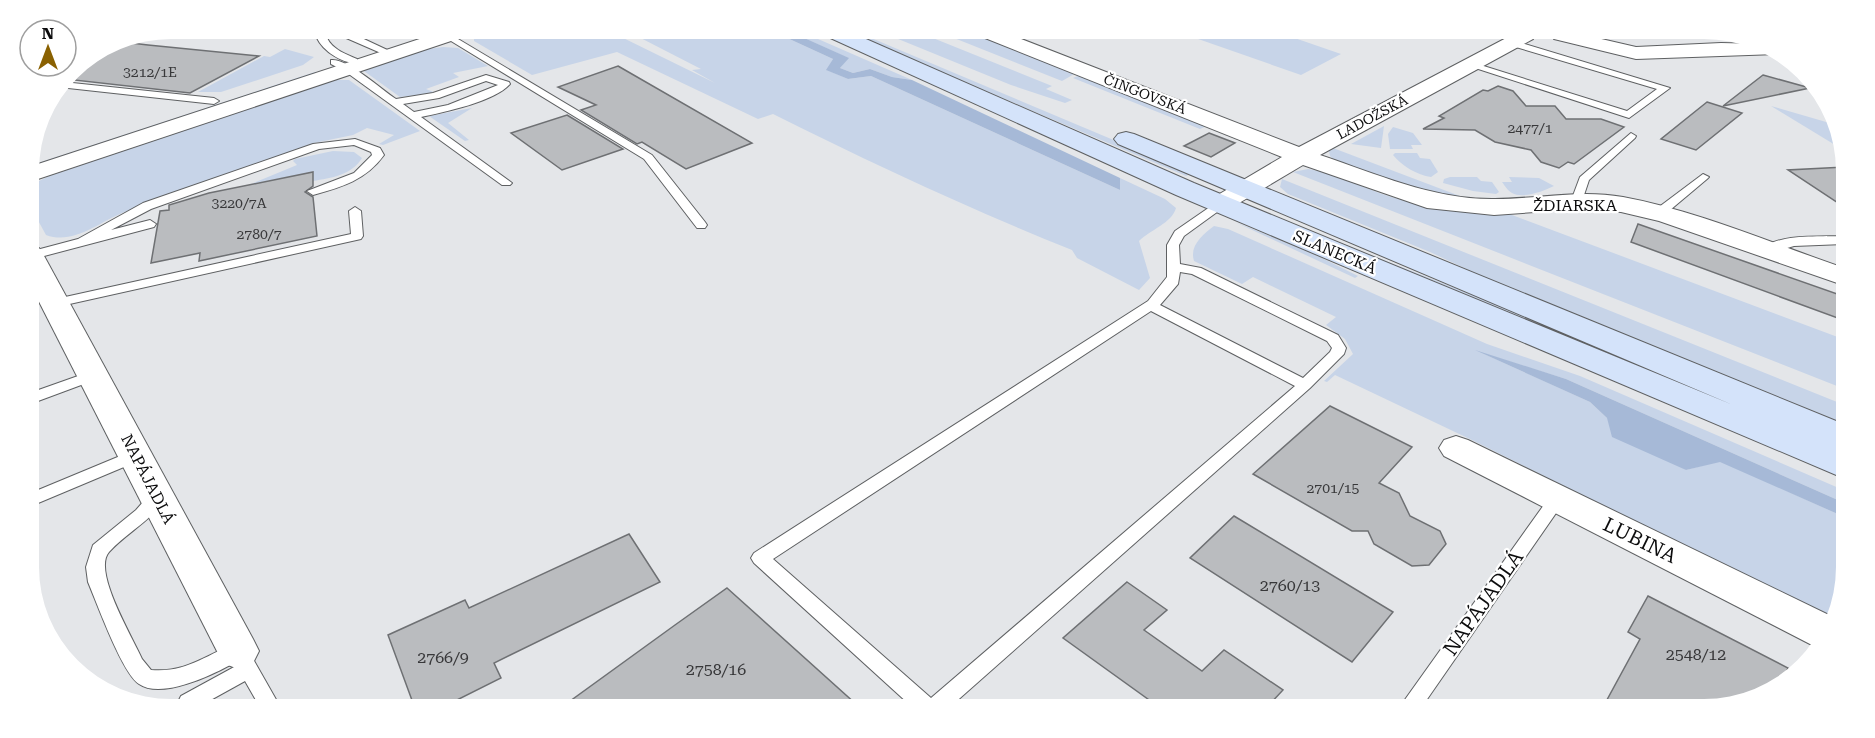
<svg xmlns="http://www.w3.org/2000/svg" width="1875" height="738" font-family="'Roboto Serif',serif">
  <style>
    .green { fill: #c7d4e8 }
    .forest { fill: #a6b9d7 }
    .building { fill: #babcbf; stroke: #6e7073; stroke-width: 1.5 }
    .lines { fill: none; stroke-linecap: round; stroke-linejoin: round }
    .service-casing { stroke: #5e6062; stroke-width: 2 }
    .minor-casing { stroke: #5e6062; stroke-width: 2 }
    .secondary-casing { stroke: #5e6062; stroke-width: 2 }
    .service { fill: #fff; fill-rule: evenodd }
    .minor { fill: #fff; fill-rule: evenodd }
    .secondary { fill: #d4e3fa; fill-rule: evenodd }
    .labels { text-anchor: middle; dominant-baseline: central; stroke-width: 4.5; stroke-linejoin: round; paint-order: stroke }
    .number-label { font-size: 14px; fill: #38383a }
    .far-street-label { font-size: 14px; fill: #0c0c0d; stroke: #fff }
    .street-label { font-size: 16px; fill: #0c0c0d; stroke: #fff }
    .near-number-label { font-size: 16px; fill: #38383a }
    .near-street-label { font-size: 20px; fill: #0c0c0d; stroke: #fff }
  </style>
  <rect width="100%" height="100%" fill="#e4e6e9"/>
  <g class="green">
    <path d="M350 30V29L416 30C400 35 361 46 350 30Z"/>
    <path d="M480 30 609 31 715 83 692 70 701 69 627 31H772L833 59 827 70 848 79 871 76 1120 190V178L1165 199 1176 208C1172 223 1150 230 1139 241L1150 278 1139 290 1077 258 1072 250C970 209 871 163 773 114L758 119 617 52 532 75 474 41V35Z"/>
    <polygon points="791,32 802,32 912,80 892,77 870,69 853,73 840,68 848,58"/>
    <polygon points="846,32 855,32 876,40 1192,173 1186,176"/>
    <polygon points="881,32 918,32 1052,86 1046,89 1072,100 1065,103 1011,85"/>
    <polygon points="939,32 970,32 1076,73 1062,81"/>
    <polygon points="1181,33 1283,34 1341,54 1301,75"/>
    <polygon points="443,47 458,48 488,66 453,73 459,77 426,89 436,93 400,97 364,71 421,50"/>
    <polygon points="285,49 314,57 303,65 221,92 198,92 264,56 270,57"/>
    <polygon points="315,72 322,72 31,166 35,164"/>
    <polygon points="1080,75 1209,125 1200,129 1073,78"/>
    <path d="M332 80H349L420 131 383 145 379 144 394 135 367 128 353 135 314 143 122 213C98 223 73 245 46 235L29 204V190L35 183 49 176Z"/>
    <polygon points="1771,106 1833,124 1845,151"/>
    <polygon points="472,108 448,123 469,140 465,141 429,116"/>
    <polygon points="1384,126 1381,148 1351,144"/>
    <polygon points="1393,127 1413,133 1422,145 1411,145 1413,149 1390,149 1388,134"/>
    <polygon points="1333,148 1473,201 1455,200 1337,163 1330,156 1329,151"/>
    <path d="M333 151 354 152 362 158C352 175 331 178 313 181L312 172 251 184 297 165 293 161 295 159Z"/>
    <path d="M1395 153H1417L1420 158 1430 159 1438 172 1431 177C1417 175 1402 166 1393 155Z"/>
    <path d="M1308 169C1336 173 1361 187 1388 196 1427 208 1464 214 1504 212L1843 339 1842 388 1293 172Z"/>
    <polygon points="1450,177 1477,177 1481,181 1492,182 1499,192 1496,194 1473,191 1443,183 1444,179"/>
    <path d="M1509 177 1539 178 1554 186C1544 191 1523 199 1512 193 1508 191 1505 186 1502 182H1512Z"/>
    <polygon points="1282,179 1842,404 1841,428 1543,305 1430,252 1288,194 1280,187"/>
    <polygon points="1272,216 1587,340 1841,447 1841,454"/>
    <polygon points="1235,222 1306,250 1358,276 1355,278"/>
    <path d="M1214 226 1228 229 1487 344 1580 376 1841 489 1840 501 1566 379 1482 353 1590 402 1607 418 1686 470 1720 461 1840 515 1839 613 1833 621 1474 441 1335 375 1327 382 1324 381 1353 354 1345 339 1326 325 1336 317 1253 277 1242 284 1194 261C1189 246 1203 234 1214 226Z"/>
  </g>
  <g class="forest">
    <polygon points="772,31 791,32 849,58 840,68 853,73 870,69 892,77 912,80 1120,178 1120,190 871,76 848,79 826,70 833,59"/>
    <polygon points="1475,350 1566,379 1840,501 1840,515 1720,462 1686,470 1612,437 1607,418 1590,402"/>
  </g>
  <g class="building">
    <polygon points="114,41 148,45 259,56 190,93 65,79 77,64"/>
    <polygon points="618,66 752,143 686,169 642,142 637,144 581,110 596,105 558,87"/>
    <polygon points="1763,75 1810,88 1723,106"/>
    <polygon points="1498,86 1513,91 1526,106 1555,106 1566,119 1601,119 1624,127 1574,164 1568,162 1559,168 1541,162 1531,150 1495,142 1475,130 1423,129 1444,118 1439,116 1483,90 1488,91"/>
    <polygon points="1707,102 1742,113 1696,150 1661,139"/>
    <polygon points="567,115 623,149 562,170 511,133"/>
    <polygon points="1209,133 1235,143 1211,157 1184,146"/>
    <polygon points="1845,167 1844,207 1788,170"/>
    <polygon points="313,172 313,186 305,192 313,197 317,236 199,261 200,253 151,263 160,211 169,210 169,205 209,193"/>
    <polygon points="1638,224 1843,296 1843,320 1631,242"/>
    <polygon points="1330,406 1412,447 1379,483 1399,493 1410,516 1440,531 1446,544 1429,565 1412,566 1374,544 1368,531 1352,531 1253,474"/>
    <polygon points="1234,516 1393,612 1352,662 1190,558"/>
    <polygon points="629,534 660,582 494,663 501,678 451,703 413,703 388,635 465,600 469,608"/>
    <polygon points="1127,582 1167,610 1144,630 1202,671 1224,650 1283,690 1267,707 1159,707 1063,638"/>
    <polygon points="727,588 857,705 566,704 675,625"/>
    <polygon points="1648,596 1788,668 1781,684 1713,709 1602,709 1640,639 1628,632"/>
  </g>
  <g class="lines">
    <g class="service-casing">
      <g id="service">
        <path d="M326 29H335L327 38C333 50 346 54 357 59V63C343 64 323 51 317 38Z"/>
        <polygon points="340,29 349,29 351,33 398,55 390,57 344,37"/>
        <polygon points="433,30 443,30 652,155 705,222 707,225 705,228 697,228 644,159"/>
        <polygon points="1509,41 1515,41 1670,88 1629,118 1466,65 1474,63 1627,111 1657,89 1509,45"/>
        <path d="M331 60C347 58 381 89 396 99L433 93 486 75 509 82 510 84C494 102 444 112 421 117L512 183 510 185H502L346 72 331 64ZM486 81 498 85 448 105 414 112 403 104 439 98Z"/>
        <polygon points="63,82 214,98 219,101 214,104 59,87"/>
        <polygon points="1631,133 1636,136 1635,138 1589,180 1581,204 1573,204 1571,201 1580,177"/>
        <path d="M355 139 380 148 384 155C366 180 342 187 313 195L307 191 354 173 372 155 371 152 354 145 319 149 151 209 111 230 150 220 156 224 154 227 29 260V252L78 239 143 203 313 144Z"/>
        <polygon points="1703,174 1709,177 1707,179 1663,216 1655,216 1655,210"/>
        <path d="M1220 200 1224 201V207L1184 236 1179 245 1180 264 1201 268 1338 335 1346 348 1344 354 1310 388 951 706 910 705 754 563 751 558 754 553 1148 301 1167 277V245L1175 231ZM1180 272 1192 274 1327 341 1332 348 1330 352 1303 378 1160 305 1178 284ZM1151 311 1295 386 931 698 773 559Z"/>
        <polygon points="355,207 361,211 363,236 361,239 56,307 49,303 56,299 351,234 349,211"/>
        <path d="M1844 236V244L1794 246 1767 254 1761 250C1777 233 1822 237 1844 236Z"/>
        <polygon points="95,370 100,372 103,375 100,378 30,404 30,393"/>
        <polygon points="137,449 143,451 145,455 143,459 31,506 31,493"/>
        <path d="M157 491 163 493 166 497C152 521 127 532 109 552 92 571 133 638 142 659L151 670C188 673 206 654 238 643L245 645 278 703 257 702 245 681 207 702H178L181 696 236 666 234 663C214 674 162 700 139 684 122 673 97 603 88 582L86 567 93 545 136 510 151 493Z"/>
        <polygon points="1557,493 1563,495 1566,499 1563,503 1421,708 1399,708 1551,495"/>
      </g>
    </g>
    <g class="minor-casing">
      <g id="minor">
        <polygon points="447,30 474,30 472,34 29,182 29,167"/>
        <path d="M978 32 1006 33 1299 147 1512 35H1535L1533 39 1320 155C1377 174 1434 200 1495 199 1538 199 1580 189 1623 197 1698 211 1771 243 1844 268L1843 285 1659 221 1621 212 1577 209 1494 215 1427 208 1303 165 1229 209 1220 212 1211 209 1207 204 1211 199 1282 157 980 36Z"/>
        <polygon points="1552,35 1584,35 1636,47 1721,43 1762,44 1777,54 1636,59 1554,39"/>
        <polygon points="29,246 39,248 43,254 253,639 259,651 253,663 238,669 223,663 29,282"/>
        <polygon points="1456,436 1468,440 1835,618 1815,646 1810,644 1444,456 1439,448 1444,440"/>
      </g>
    </g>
    <g class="secondary-casing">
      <polygon id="secondary" points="823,32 850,32 1194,183 1733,405 1118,144 1114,139 1118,134 1126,132 1134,134 1841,423 1841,449 1838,448 1841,450 1841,477 1176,195 826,36"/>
    </g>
    <use href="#service" class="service"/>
    <use href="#minor" class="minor"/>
    <use href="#secondary" class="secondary"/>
  </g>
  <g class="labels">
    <g class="number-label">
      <text x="150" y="72">3212/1E</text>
      <text x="1530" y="128">2477/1</text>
      <text x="239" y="203">3220/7A</text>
      <text x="259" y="234">2780/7</text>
      <text x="1333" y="488">2701/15</text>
    </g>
    <g class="far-street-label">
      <text transform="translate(1145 94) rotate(21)">ČINGOVSKÁ</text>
      <text transform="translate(1372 117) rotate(-28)">LADOŽSKÁ</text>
    </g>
    <g class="street-label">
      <text x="1575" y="205">ŽDIARSKA</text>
      <text transform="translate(1335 252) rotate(23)">SLANECKÁ</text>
      <text transform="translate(148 479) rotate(63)">NAPÁJADLÁ</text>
    </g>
    <g class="near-number-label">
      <text x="1290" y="585">2760/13</text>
      <text x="1696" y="654">2548/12</text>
      <text x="443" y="657">2766/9</text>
      <text x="716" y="669">2758/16</text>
    </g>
    <g class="near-street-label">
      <text transform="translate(1640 540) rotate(26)">LUBINA</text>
      <text transform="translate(1483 603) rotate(-55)">NAPÁJADLÁ</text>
    </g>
  </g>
  <path d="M0 0H1875V738H0ZM171 39H1704A132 132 0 0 1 1836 171V567A132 132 0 0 1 1704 699H171A132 132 0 0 1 39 567V171A132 132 0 0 1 171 39Z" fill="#fff" fill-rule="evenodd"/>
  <g transform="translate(48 48)"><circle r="28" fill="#ffffff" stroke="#9e9e9e" stroke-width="1.5"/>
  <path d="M0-4.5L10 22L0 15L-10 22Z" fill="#8a6101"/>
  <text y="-9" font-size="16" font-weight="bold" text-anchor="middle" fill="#0c0c0d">N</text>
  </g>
</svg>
